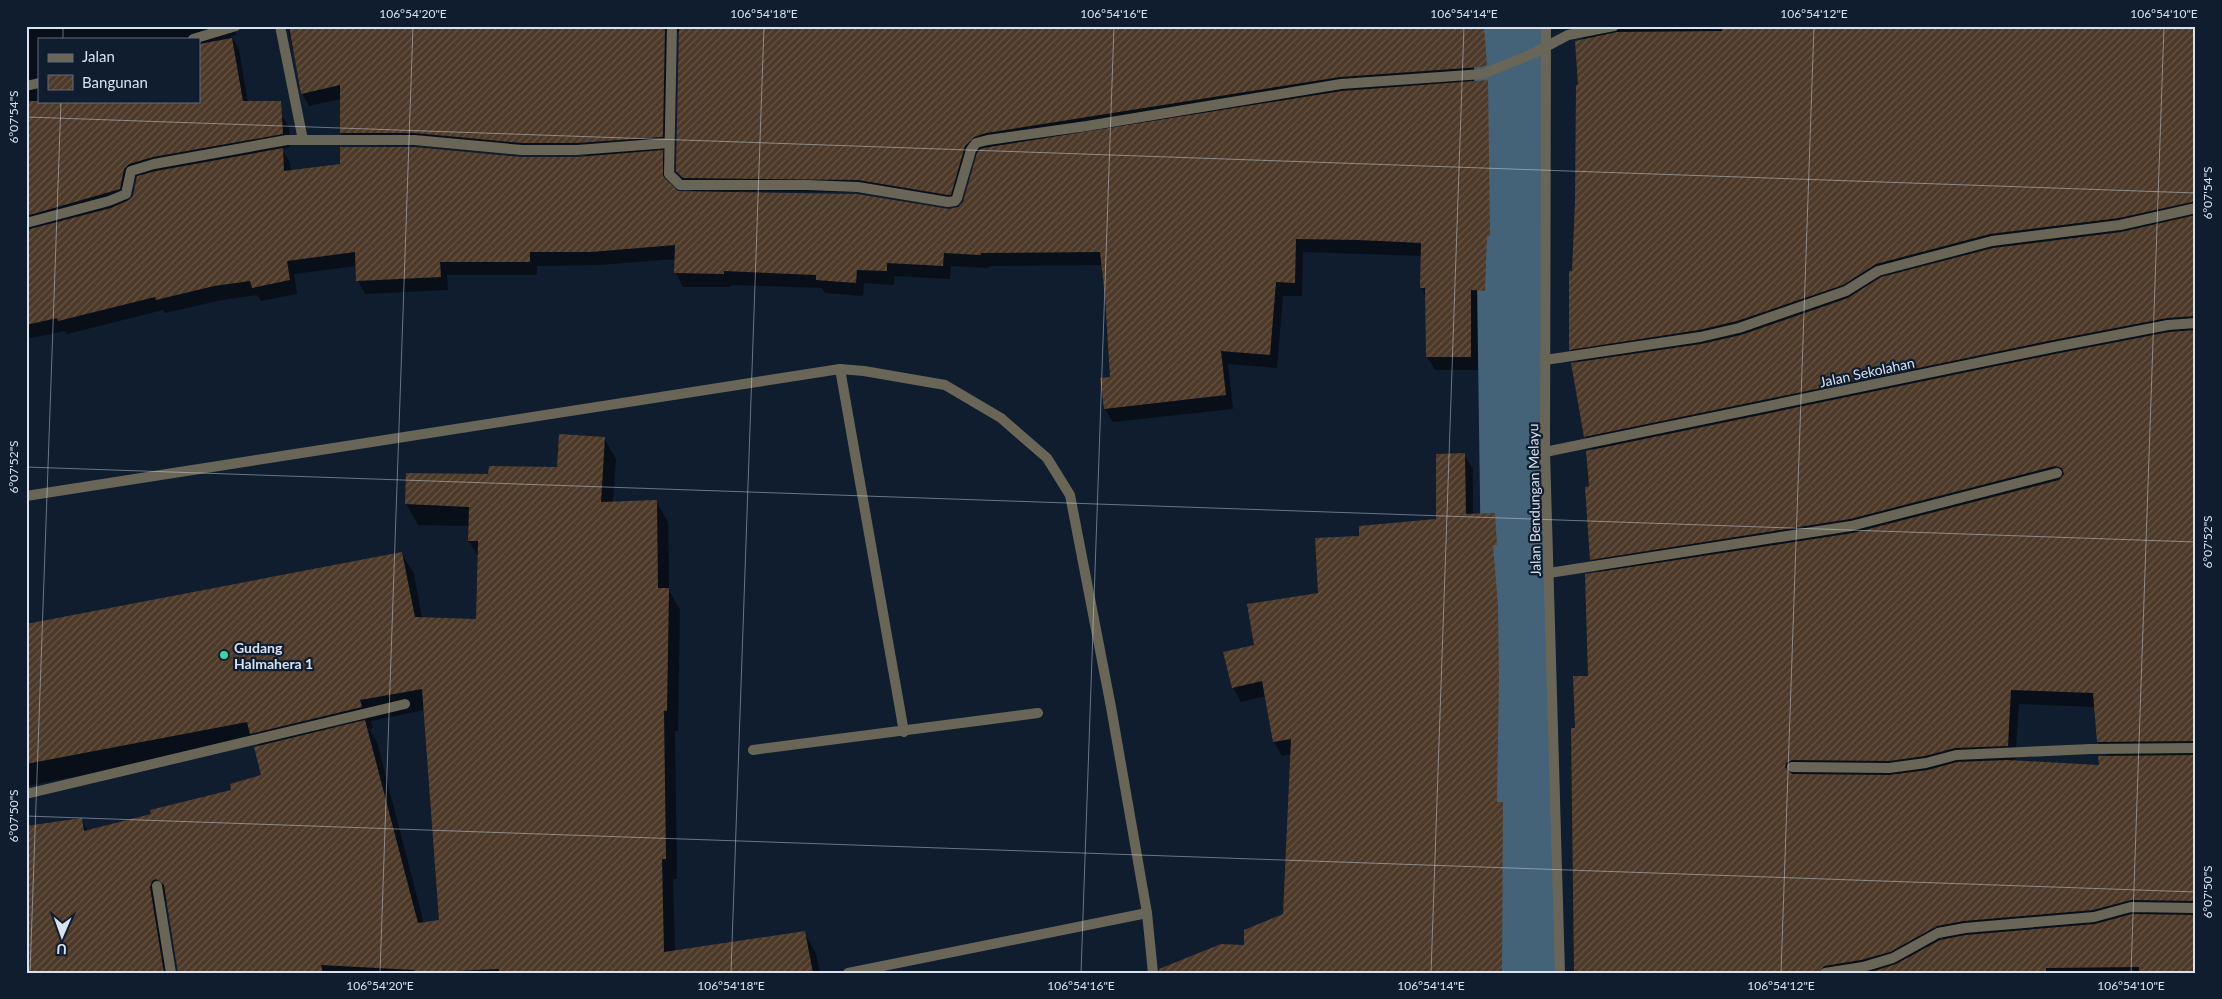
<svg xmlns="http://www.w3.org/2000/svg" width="2222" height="999" font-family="Lato,sans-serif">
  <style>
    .shadow { fill: #0007; fill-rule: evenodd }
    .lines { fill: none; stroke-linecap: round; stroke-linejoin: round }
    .river { stroke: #446278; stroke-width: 69 }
    .building { fill: url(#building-hatch) }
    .lane { stroke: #6a6657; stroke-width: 10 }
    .street { stroke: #6a6657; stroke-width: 10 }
    .ticks { fill: none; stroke: #d9e2ef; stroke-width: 1; stroke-opacity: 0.45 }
    .poi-dot { fill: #3dd4a3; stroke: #0f1d2f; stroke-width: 2 }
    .labels { text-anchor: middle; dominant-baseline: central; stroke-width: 4.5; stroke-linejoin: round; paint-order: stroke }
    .street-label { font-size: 14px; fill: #d9e2ef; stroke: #0f1d2f }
    .poi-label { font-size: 14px; font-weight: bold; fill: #d9e2ef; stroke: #0f1d2f; text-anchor: start }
    .neatline { fill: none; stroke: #d9e2ef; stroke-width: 2 }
    .ticks-label { font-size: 12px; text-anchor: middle; fill: #d9e2ef }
  </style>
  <defs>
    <pattern id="building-hatch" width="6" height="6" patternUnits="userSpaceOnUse" patternTransform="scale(1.25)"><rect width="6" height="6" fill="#4d3928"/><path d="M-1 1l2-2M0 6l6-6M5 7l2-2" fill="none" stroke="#665548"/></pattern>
  </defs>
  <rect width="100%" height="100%" fill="#0f1d2f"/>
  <g class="shadow">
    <path d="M26 26H234L236 35 231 36 239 49 250 115 281 114 289 127 290 147 282 149 290 163 291 172 522 158H585V155H530L423 146 349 145 341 133V99L309 106 302 93 288 26H1490L1493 78 1486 80 1495 94 1497 250H1494L1492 304H1478V370H1435L1427 357 1426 297 1421 288 1422 256 1303 252 1302 296H1283L1277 368 1228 364 1233 409 1113 422 1105 409 1111 378 1103 265 989 266 988 268 951 266 950 279 894 276V285L864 283 863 296 825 293 822 288 731 285V287H683L676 273V259L599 265 537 266V275H447L448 290 365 294 358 281 357 266 294 274 297 294 261 301 257 295 222 300 165 313 163 310 67 334 65 331 26 339ZM680 32 677 171 685 184 694 193H677L670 185V165L661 150 670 149 675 33ZM39 39H199V101H39ZM979 152 964 202 957 208 949 210 738 194V191L866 192 958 207 971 161ZM138 176 134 196 127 204 132 183Z"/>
    <path d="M1576 26H2196V973H1576L1577 730 1589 677 1600 573 1592 559 1591 487 1593 450 1585 436 1578 363 1570 349 1579 86 1584 40ZM2019 704 2095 707 2098 742 2107 757 2100 766 2015 761ZM1933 921 1944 940H1941L1931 922Z"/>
    <path d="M604 438 616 459 613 502 656 501 668 522 669 590 680 610 678 731H675L677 879H673L675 952 804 932 816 953 820 973H179L168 900 165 901 161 908 172 973H26L81 819 88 831 153 815 233 791 263 776 260 747 257 742 26 786V625L402 554 414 574 422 618 477 620 479 558 469 541V526L418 525 406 504 407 474 490 475 558 468ZM425 710 440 921 424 924 377 742 369 729 373 728 371 721Z"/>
    <polygon points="1464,455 1473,469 1473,515 1495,514 1503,529 1504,559 1501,559 1506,620 1506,694 1505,808 1510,817 1509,973 1169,973 1245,946 1284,915 1291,754 1282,756 1274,742 1266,696 1241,702 1233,688 1225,653 1256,646 1319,594 1361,537 1437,520"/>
  </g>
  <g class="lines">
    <polyline class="river" points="1508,26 1521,973"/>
  </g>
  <g class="building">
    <polygon points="289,26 665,26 663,137 577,143 522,143 415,133 340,133 340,85 301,94"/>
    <polygon points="679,26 1484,26 1487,65 1481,67 1340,77 986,133 974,137 965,146 951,195 948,195 858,180 683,178 676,171"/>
    <polygon points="1722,26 2196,26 2196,201 2119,218 1990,234 1876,264 1843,285 1737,321 1699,330 1569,350 1569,271 1572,271 1575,201 1576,85 1578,85 1575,41 1617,32 1722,31"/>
    <polygon points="232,38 243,101 281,101 283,134 153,157 129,164 124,169 120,189 26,216 26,101 199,101 199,44"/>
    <polygon points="1488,80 1490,236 1487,236 1485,291 1471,290 1471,357 1426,357 1425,288 1420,288 1421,243 1359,240 1296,239 1295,283 1276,282 1270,355 1221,351 1226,395 1104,409 1100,378 1110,377 1105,297 1100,252 981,253 981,255 944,253 943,266 887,263 887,271 857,270 856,283 816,280 816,275 724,271 724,274 674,273 675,245 591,252 530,252 530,262 440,262 441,277 356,281 355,252 287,261 290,280 252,288 250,281 214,286 156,300 155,297 58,321 57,318 26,325 26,230 111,208 129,200 133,196 137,176 156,171 283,148 284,171 340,164 340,147 414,147 522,157 577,157 663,150 663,176 678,191 857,194 949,209 958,207 963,202 977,153 980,149 989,147 1342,91"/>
    <polygon points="2196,215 2196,316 2167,318 2053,340 1584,437 1571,363 1701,344 1741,335 1848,298 1881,277 1993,248 2121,232"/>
    <polygon points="2196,330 2196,741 2097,742 2093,693 2011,690 2008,746 1955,748 1925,756 1889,761 1792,760 1786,763 1785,767 1792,774 1889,775 1928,770 1957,762 2007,760 2099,765 2098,756 2196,755 2196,901 2131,900 2093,910 1964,921 1937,926 1890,952 1861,960 1824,966 1818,973 1574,973 1571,728 1575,728 1573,676 1588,676 1585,574 1853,533 2059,480 2064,474 2062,468 2055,466 1850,519 1590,560 1585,487 1589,486 1586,451 2055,354 2169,332"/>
    <polygon points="559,434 605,437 601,502 657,500 658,588 669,588 667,711 664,711 666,859 662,859 664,952 805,931 813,973 499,973 499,969 415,973 414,970 321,965 323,973 178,973 164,885 156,879 152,881 150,887 164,973 26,973 26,826 82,818 84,831 151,814 150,810 231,790 230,784 261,775 254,747 365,720 418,923 439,920 422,689 360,700 362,707 250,734 247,722 26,764 26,624 402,552 415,617 476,619 478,541 468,541 469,507 405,504 406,473 488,474 489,466 557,467"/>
    <polygon points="1465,453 1466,514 1495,513 1497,545 1493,545 1498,605 1499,679 1497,802 1503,802 1502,973 1160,973 1159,969 1221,944 1244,945 1244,930 1283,914 1291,739 1273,742 1262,681 1232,688 1223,652 1254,645 1247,604 1318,593 1315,538 1359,536 1359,526 1436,519 1436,454"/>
    <polygon points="2132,914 2196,915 2196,973 2139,973 2139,967 2046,968 2046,973 1868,973 1896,964 1940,940 1966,935 2095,924"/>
  </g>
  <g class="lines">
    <g class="lane">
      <polyline points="840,369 904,732"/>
      <polyline points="26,496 840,369 864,371 945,385 1001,418 1047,458 1070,495 1111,707 1147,913 1153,973"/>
      <polyline points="753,750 1038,713"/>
      <polyline points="26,794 405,704"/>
      <polyline points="848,973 1147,913"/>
    </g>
    <g class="street">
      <polyline points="280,26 303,140"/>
      <polyline points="672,26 669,174 680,185 807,185 858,187 948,202 955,201 957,198 971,150 976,143 988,140 1087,126 1341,84 1483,74 1534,53 1568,35 1614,26"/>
      <polyline points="1546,26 1545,452 1560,973"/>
      <polyline points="193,39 236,26"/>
      <polyline points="26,86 39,83"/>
      <polyline points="26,223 109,201 126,194 131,171 154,164 287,140 414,140 522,150 577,150 669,143"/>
      <polyline points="1545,360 1700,337 1739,328 1846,291 1878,271 1992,241 2120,225 2196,208"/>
      <polyline points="1545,452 2054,347 2168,325 2196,323"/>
      <polyline points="1549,573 1851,526 2057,473"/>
      <polyline points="1792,767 1889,768 1926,763 1956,755 2091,749 2196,748"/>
      <polyline points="157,886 171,973"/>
      <polyline points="1825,973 1863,967 1893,958 1938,933 1965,928 2094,917 2131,907 2196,908"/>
    </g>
  </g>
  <path class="ticks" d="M63 39V26M26 117 2196 193M26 467 2196 542M26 816 2196 892M30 973 61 101M380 973 413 26M731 973 764 26M1081 973 1114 26M1431 973 1464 26M1781 973 1814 26M2131 973 2164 26"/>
  <circle class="poi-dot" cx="224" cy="655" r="5"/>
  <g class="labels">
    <g class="street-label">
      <text transform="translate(1867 372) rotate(-12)">Jalan Sekolahan</text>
      <text transform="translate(1534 500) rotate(-91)">Jalan Bendungan Melayu</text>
    </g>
    <g class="poi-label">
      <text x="234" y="647">Gudang<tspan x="234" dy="16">Halmahera 1</tspan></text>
    </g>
  </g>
  <rect width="2222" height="999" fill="none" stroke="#0f1d2f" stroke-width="55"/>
  <rect x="38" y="38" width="162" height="65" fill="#0f1d2f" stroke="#606c7c"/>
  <rect x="48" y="54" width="25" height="8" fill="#6a6657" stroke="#606c7c"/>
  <text x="82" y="62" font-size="15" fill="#d9e2ef">Jalan</text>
  <rect x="48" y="75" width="25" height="15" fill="url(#building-hatch)" stroke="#606c7c"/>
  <text x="82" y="88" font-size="15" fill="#d9e2ef">Bangunan</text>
  <g transform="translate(62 936) rotate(182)" stroke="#0f1d2f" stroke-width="4" paint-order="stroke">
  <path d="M0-4L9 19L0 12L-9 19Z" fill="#d9e2ef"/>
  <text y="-8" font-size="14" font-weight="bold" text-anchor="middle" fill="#d9e2ef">U</text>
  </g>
  <rect x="28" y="28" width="2166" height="944" class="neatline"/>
  <g class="ticks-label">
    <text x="413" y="18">106°54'20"E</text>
    <text x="764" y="18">106°54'18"E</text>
    <text x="1114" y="18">106°54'16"E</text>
    <text x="1464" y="18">106°54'14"E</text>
    <text x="1814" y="18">106°54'12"E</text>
    <text x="2164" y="18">106°54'10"E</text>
    <text transform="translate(14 117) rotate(-90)" y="4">6°07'54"S</text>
    <text transform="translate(2208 193) rotate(-90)" y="4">6°07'54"S</text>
    <text transform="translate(14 467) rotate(-90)" y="4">6°07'52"S</text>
    <text transform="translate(2208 542) rotate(-90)" y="4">6°07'52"S</text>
    <text transform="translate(14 816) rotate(-90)" y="4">6°07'50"S</text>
    <text transform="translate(2208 892) rotate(-90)" y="4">6°07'50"S</text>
    <text x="380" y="990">106°54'20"E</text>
    <text x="731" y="990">106°54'18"E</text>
    <text x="1081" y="990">106°54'16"E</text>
    <text x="1431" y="990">106°54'14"E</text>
    <text x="1781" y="990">106°54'12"E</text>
    <text x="2131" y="990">106°54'10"E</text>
  </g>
</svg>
